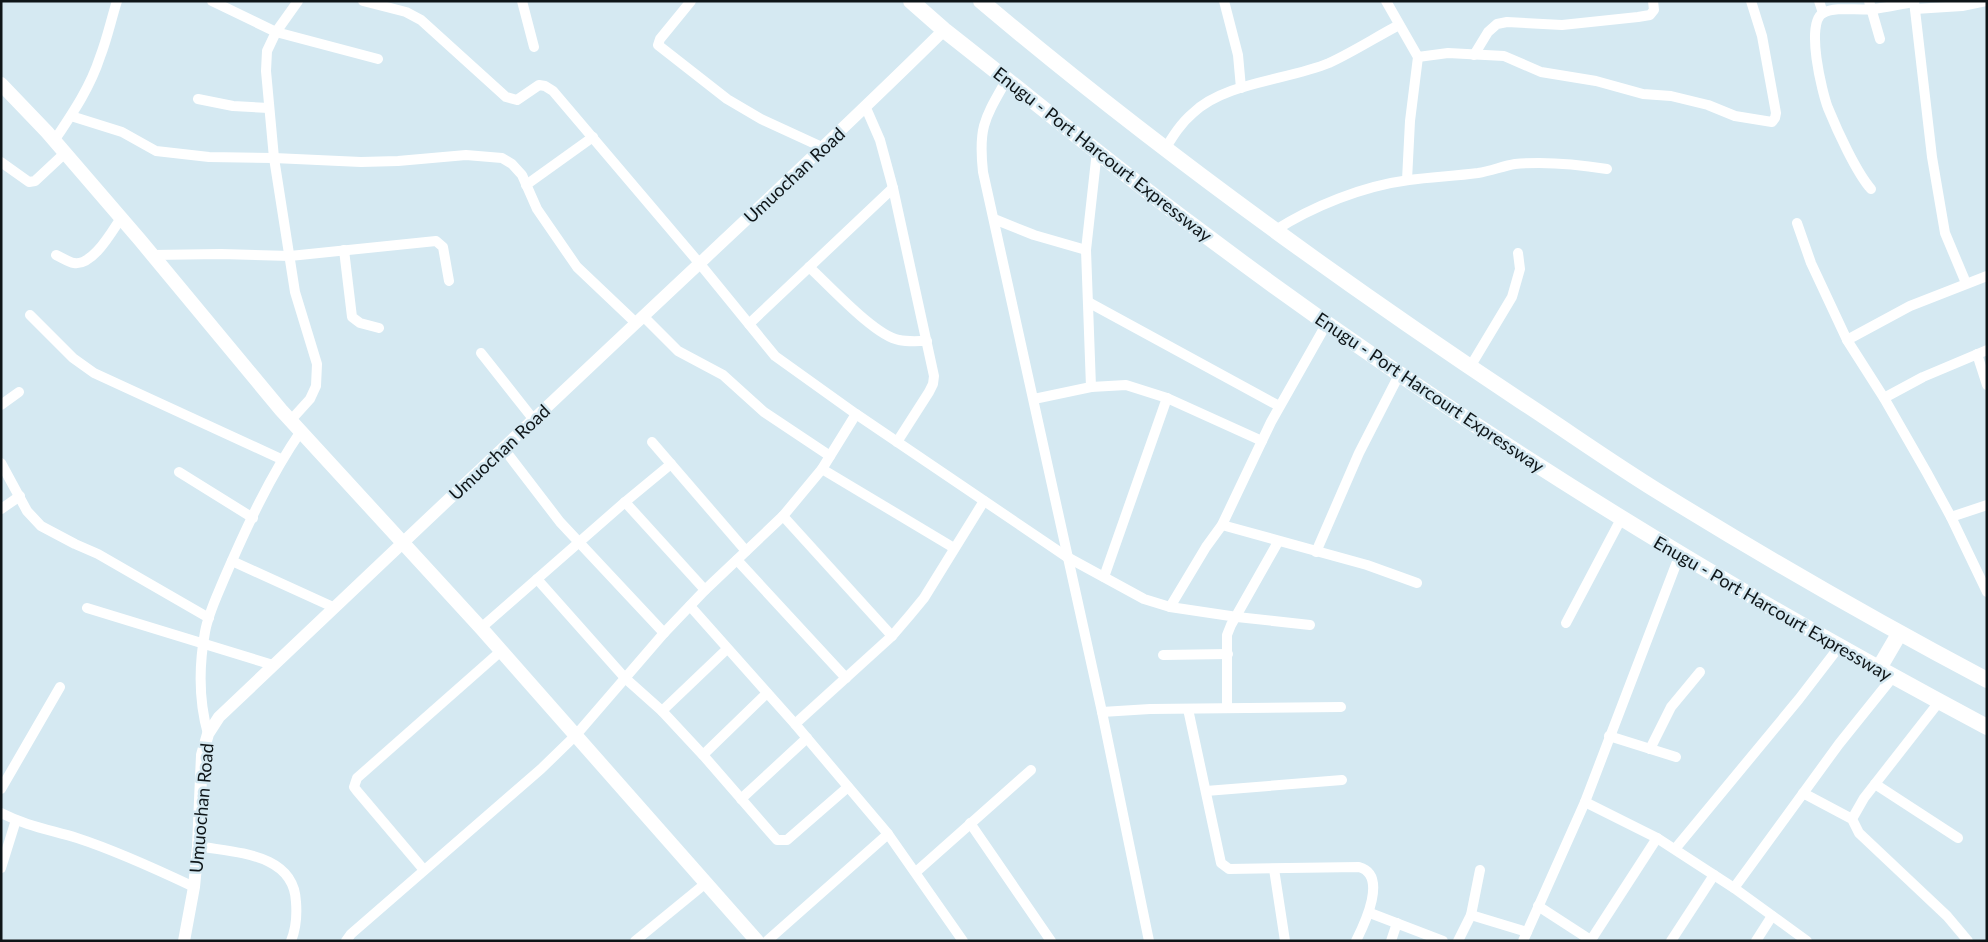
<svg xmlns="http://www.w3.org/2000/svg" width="1988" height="942" font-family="Lato,sans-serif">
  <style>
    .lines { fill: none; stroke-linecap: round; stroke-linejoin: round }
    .minor { stroke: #fff; stroke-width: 10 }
    .tertiary { stroke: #fff; stroke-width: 12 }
    .secondary { stroke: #fff; stroke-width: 14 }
    .trunk { stroke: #fff; stroke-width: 16 }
    .labels { text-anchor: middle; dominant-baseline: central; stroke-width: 5; stroke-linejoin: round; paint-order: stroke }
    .street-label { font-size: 18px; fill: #0e1518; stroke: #d5e9f2 }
  </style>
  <rect width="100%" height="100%" fill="#d5e9f2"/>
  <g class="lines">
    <g class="minor">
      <polyline points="212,1 276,32 378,59"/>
      <polyline points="363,1 406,12 421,20 506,97 517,100 539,85 545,86 553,91 700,264 775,356 856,414 1067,557 1144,599 1170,607 1237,617 1310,625"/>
      <polyline points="522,1 534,47"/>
      <polyline points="691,1 660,39 658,45 727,99 761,119 824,148"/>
      <polyline points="1224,1 1238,55 1241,88"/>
      <polyline points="1386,1 1418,57 1410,121 1407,180"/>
      <polyline points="1819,1 1823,13"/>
      <polyline points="1869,1 1880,39"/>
      <polyline points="1914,1 1932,157 1945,233 1966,283"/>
      <polyline points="1915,9 1962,6 1986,1"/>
      <polyline points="1474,55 1488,32 1497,24 1507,22 1562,25 1638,17 1650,15 1654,10 1653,1"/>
      <polyline points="1418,57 1448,53 1504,56 1541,72 1596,81 1643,94 1671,96 1708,105 1735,116 1772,122 1775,118 1776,113 1762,36 1751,1"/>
      <path d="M1007 79C985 118 978 126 983 172L1102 712 1149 941"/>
      <polyline points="198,99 233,106 269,108"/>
      <polyline points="866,108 880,140 893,188 934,376 933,384 929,392 897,442"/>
      <polyline points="71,116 122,132 156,151 209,157 274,158 361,162 398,161 466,155 502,158 512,164 522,175 537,209 577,267 636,323"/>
      <path d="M54 141C72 114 90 88 100 57 107 39 111 20 117 1"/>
      <path d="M1165 149C1173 136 1181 123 1193 113 1225 82 1289 80 1329 63 1353 52 1376 37 1399 25"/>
      <polyline points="1,162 29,182 35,181 65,153"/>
      <polyline points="526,185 593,137"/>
      <path d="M1871 189C1856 172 1837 130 1828 108 1822 92 1805 23 1823 13 1837 6 1858 11 1873 9 1886 8 1900 4 1914 2"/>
      <polyline points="994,219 1034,235 1086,250"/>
      <polyline points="1797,223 1811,263 1847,340 1884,398 1927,473 1951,517 1987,592"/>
      <path d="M1274 231C1313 206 1363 186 1409 180 1432 177 1455 176 1478 173 1491 171 1503 166 1515 164 1547 161 1576 164 1607 169"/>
      <polyline points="344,250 352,317 360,323 379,328"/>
      <path d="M56 255C61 257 68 262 74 263 93 266 112 231 121 218"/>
      <polyline points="152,255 221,254 290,256 436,241 443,247 449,281"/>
      <path d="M809 267C829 285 875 336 899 340 908 342 918 341 927 341"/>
      <polyline points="1088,302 1279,406"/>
      <polyline points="30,315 73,358 94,373 281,459"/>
      <polyline points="643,316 678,351 723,375 764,412 830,456"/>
      <polyline points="749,324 893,188"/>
      <polyline points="1847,340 1910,306 1987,276"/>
      <polyline points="481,353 534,420"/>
      <polyline points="1977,354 1987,385"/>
      <polyline points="1470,367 1512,297 1520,269 1518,253"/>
      <polyline points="1091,387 1086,250 1097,151"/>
      <polyline points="1884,398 1923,377 1987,350"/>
      <polyline points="1034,399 1091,387 1126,385 1167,398 1262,441"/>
      <polyline points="1,405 19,392"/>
      <polyline points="291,420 310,399 316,386 317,364 295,292 274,158 266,71 267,51 276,32 298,1"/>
      <polyline points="652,442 746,551"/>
      <polyline points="504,449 560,522 664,633"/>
      <polyline points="1,463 27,511 41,526 75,544 98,554 209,618"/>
      <polyline points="822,469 954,548"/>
      <polyline points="179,472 253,518"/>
      <polyline points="625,502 705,590"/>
      <polyline points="1,509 20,496"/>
      <polyline points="783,516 892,636"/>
      <polyline points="1951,517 1987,505"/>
      <polyline points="1222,525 1367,565 1417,583"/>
      <polyline points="1316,552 1359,453 1400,373"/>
      <polyline points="737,560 846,678"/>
      <polyline points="232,561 333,607"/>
      <polyline points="1104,577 1167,398"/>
      <polyline points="537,579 625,678 662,711 703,755 777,840 787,840 848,787"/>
      <polyline points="690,606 795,724 888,834 963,941"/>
      <polyline points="1170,607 1206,547 1222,525 1271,422 1327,323"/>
      <polyline points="87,608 273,665"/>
      <polyline points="1566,623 1621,519"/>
      <polyline points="481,628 625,502 671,464"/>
      <polyline points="1163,655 1228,654"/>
      <polyline points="1227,708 1227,635 1231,625 1278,542"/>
      <path d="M1188 709 1221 863 1229 869 1359 867C1388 875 1365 923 1356 941"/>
      <polyline points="662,711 727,649"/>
      <polyline points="1102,712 1150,709 1341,707"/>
      <polyline points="795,724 892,636 910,615 924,598 984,501"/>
      <path d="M208 734C199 702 199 665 205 632 208 614 217 596 224 579 246 528 270 476 301 431"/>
      <polyline points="1609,736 1676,757"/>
      <polyline points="1650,749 1671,707 1700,672"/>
      <polyline points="703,755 767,693"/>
      <polyline points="1875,784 1958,838"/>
      <polyline points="1,789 60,687"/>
      <polyline points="1206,791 1342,780"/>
      <polyline points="1803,793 1852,819 1859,833 1947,916 1968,941"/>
      <polyline points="741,799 807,738"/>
      <polyline points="1585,802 1657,838 1734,888 1807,941"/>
      <path d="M1 813C26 826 51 830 77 838 117 851 156 869 194 887"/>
      <polyline points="1852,819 1864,798 1939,702"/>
      <polyline points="970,823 1051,941"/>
      <path d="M198 846C236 853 294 853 296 902 297 915 296 929 291 941"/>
      <polyline points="1675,849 1799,699 1839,647"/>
      <polyline points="1,868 16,820"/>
      <polyline points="1274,869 1285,941"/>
      <polyline points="424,870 357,791 354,787 357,778 501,651"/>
      <polyline points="916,872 1031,770"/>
      <polyline points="1734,888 1839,744 1892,678"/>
      <polyline points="1538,906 1592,941"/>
      <polyline points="1370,913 1443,941"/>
      <polyline points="1471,915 1527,932"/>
      <polyline points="1591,940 1657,838"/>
      <polyline points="346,941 351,934 541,769 576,735 664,633 705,590 783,516 822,469 856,414"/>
      <polyline points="635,941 706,883"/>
      <polyline points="767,941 888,834"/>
      <polyline points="1391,941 1397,923"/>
      <polyline points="1458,941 1471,915 1480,870"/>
      <polyline points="1523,941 1585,802 1680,554"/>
      <polyline points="1671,941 1714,875"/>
      <polyline points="1756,941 1772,916"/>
    </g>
    <path class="tertiary" d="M184 941 194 887 198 846 202 755 208 734 219 717C357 585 496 455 635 324 739 226 843 130 944 30"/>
    <polyline class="secondary" points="1,84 47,132 140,240 281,410 481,628 757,941"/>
    <g class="trunk">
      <path d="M911 1 944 30C1027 95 1108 162 1192 225 1442 414 1710 580 1987 727"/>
      <path d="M981 1C1153 146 1334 277 1521 401 1567 431 1612 463 1659 492 1766 558 1875 621 1987 680"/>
      <polyline points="1878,670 1899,634"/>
    </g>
  </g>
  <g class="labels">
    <g class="street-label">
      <text transform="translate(1103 154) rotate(38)">Enugu - Port Harcourt Expressway</text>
      <text transform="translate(794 175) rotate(-43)">Umuochan Road</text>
      <text transform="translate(1430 392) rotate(34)">Enugu - Port Harcourt Expressway</text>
      <text transform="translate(499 452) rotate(-43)">Umuochan Road</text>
      <text transform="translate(1773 608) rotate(30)">Enugu - Port Harcourt Expressway</text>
      <text transform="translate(201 808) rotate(-85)">Umuochan Road</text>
    </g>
  </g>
  <rect width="1988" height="942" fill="none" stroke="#0e1518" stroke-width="5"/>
</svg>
